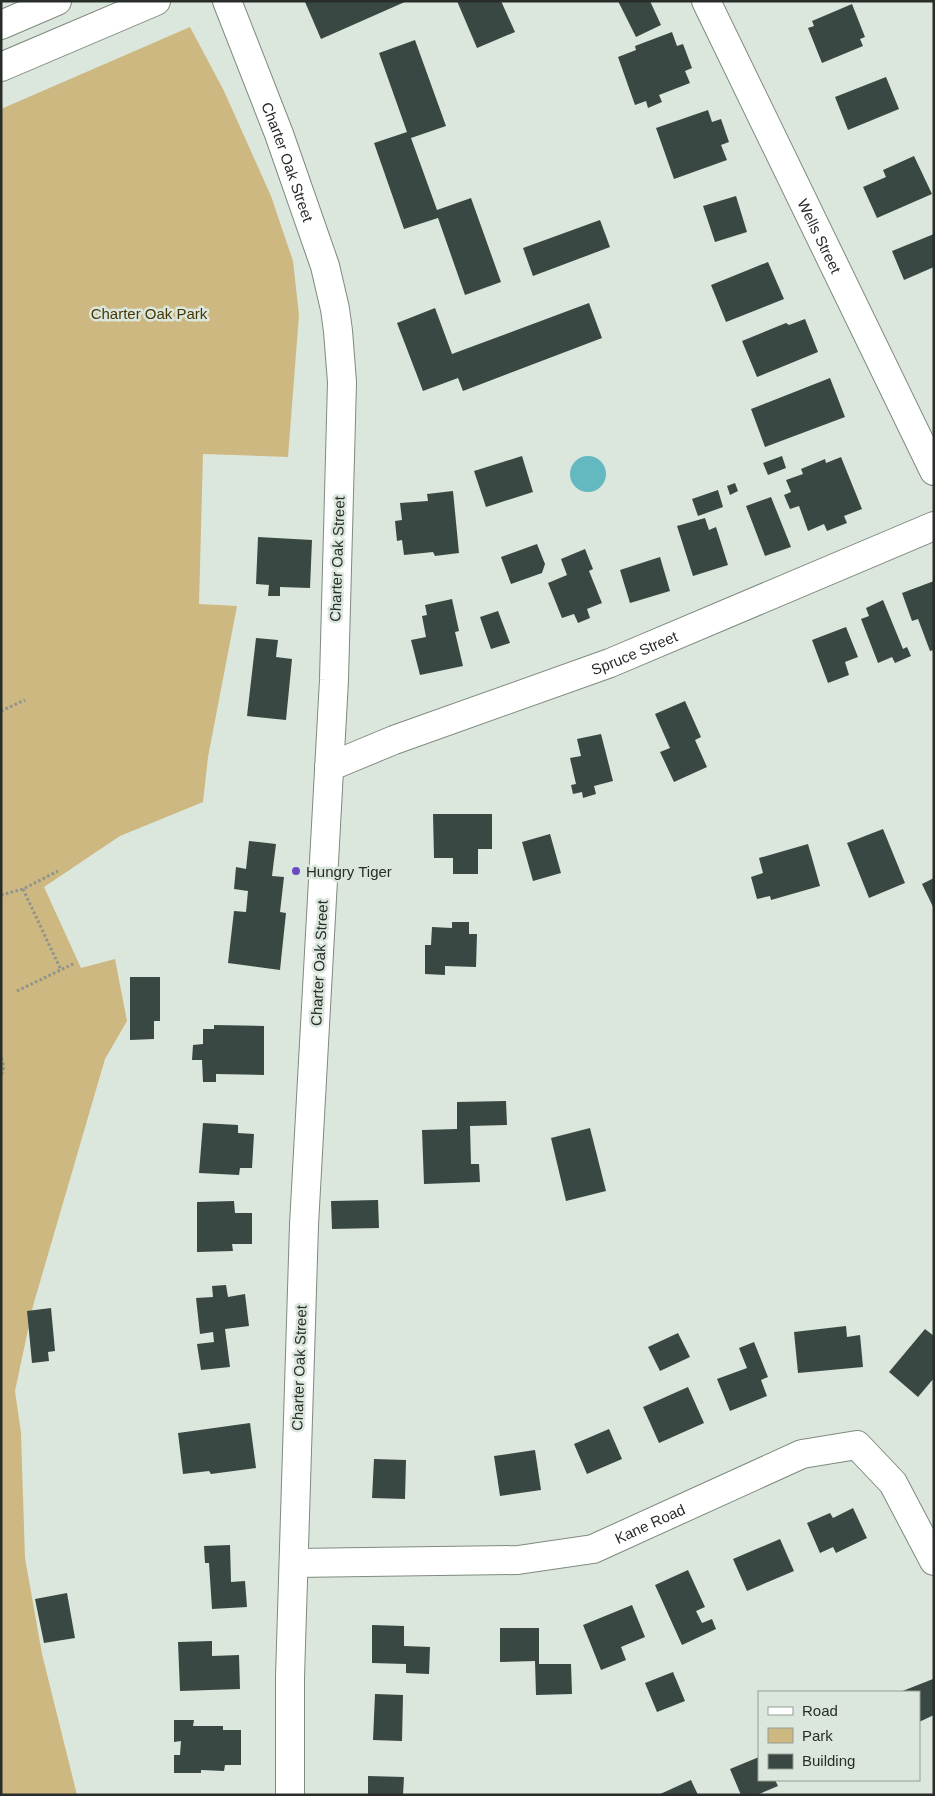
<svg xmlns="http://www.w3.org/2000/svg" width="935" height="1796" font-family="Helvetica,sans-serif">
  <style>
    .green { fill: #cdb882 }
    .water { fill: #64b8c0 }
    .building { fill: #3a4844 }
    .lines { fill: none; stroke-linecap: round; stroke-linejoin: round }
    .minor-casing { stroke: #7f8a7f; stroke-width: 30 }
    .major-casing { stroke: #7f8a7f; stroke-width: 30 }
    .highway-casing { stroke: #7f8a7f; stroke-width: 30 }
    .path { stroke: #8c948c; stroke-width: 3; stroke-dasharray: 2.5 2.5; stroke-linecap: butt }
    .minor { stroke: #fff; stroke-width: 28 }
    .major { stroke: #fff; stroke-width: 28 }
    .highway { stroke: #fff; stroke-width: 28 }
    .poi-dot { fill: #694ac3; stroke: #dbe7dc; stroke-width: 2 }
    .labels { text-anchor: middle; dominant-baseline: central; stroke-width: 5; stroke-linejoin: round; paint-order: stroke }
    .street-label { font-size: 15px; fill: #292d29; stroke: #dbe7dc }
    .park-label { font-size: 15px; fill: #473704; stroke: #dbe7dc }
    .poi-label { font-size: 15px; fill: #292d29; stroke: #dbe7dc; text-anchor: start }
  </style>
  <rect width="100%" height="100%" fill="#dbe7dc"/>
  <polygon class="green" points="190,27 224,91 271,196 293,261 299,315 288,457 203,454 199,604 237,606 208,757 203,802 120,836 44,887 81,968 115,959 127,1021 105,1059 33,1306 15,1391 21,1433 25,1558 42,1654 77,1795 1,1795 1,109"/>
  <circle class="water" cx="588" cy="474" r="18"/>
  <g class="building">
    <polygon points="308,1 407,1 321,39 305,2"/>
    <polygon points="457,1 501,1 515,32 477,48"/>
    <polygon points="618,1 650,1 661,25 636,37"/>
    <polygon points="852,4 865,37 860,39 863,46 822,63 808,28 814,26 812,21"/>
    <polygon points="672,32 677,46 683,44 692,68 685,71 690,83 659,95 662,102 648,108 646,101 635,105 618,57 636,50 635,46"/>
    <polygon points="415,40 446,126 411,138 437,210 471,198 501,282 465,295 438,218 404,229 374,143 407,132 379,53"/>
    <polygon points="886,77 899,109 848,130 835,97"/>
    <polygon points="708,110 712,122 721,119 729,142 721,145 727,160 674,179 656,128"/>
    <polygon points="914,156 932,194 877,218 863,187 886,177 883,170"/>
    <polygon points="736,196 747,232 715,242 703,206"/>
    <polygon points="600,220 610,247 533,276 523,248"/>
    <polygon points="934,234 934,267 904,280 892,251"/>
    <polygon points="768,262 784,299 726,322 711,285"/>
    <polygon points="589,303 602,338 463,391 458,378 423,391 397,323 435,308 452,354"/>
    <polygon points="805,319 818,352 757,377 742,341 786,323 789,325"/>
    <polygon points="830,378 845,417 765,447 751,409"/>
    <polygon points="522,456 533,492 486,507 474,471"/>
    <polygon points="782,456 786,468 768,475 763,463"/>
    <polygon points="841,457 862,509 844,516 847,523 827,531 824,524 808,531 799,506 790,509 784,495 791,492 786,480 803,474 801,469 825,459 826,463"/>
    <polygon points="735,483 738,491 730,495 727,486"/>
    <polygon points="718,490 723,507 698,516 692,499"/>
    <polygon points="453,491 459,553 435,556 433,552 404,555 402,540 397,541 395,521 402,520 400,503 428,501 427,494"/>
    <polygon points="771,497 791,547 765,556 746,506"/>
    <polygon points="705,518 709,530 716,527 728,565 693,576 677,526"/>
    <polygon points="258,537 312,540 310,588 280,587 280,596 268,596 269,585 256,584"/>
    <polygon points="537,544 545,564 542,573 511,584 501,557"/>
    <polygon points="585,549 593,569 589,571 602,603 587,609 590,618 578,623 574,614 562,618 548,583 567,575 561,559"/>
    <polygon points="660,557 670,591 630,603 620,570"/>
    <polygon points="934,581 934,650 930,651 918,619 912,621 902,593"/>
    <polygon points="452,599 459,631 455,632 463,666 420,675 411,640 426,637 422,616 427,615 425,605"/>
    <polygon points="883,600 903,649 907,647 911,656 895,663 892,657 878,663 861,619 869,616 866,608"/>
    <polygon points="498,611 510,643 491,649 480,617"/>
    <polygon points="846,627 858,657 845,662 849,675 828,683 812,640"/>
    <polygon points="256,638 278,640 276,657 292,659 286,720 247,716"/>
    <polygon points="685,701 701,737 695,740 707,767 674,782 660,752 670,748 655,714"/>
    <polygon points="601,734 613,781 594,786 596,794 583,798 582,792 573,794 571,785 576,784 570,758 581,756 577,739"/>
    <polygon points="433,814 492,814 492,849 478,849 478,874 453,874 453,858 434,858"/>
    <polygon points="883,829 905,883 869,898 847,843"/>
    <polygon points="550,834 561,873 533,881 522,842"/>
    <polygon points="249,841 276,844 272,876 284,877 280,912 286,913 280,970 228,963 234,911 246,912 248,891 234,889 236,867 246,869"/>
    <polygon points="808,844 820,886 771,900 770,896 757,899 751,877 763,873 759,858"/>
    <polygon points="934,878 934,909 922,884"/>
    <polygon points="452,922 469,922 469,934 477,934 476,967 445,966 445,975 425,974 425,945 431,945 432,927 452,928"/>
    <polygon points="130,977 160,977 160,1021 154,1021 154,1039 130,1040"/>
    <polygon points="214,1025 264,1026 264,1075 216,1074 216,1082 203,1082 202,1060 192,1060 193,1045 203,1044 203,1029 214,1029"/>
    <polygon points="506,1101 507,1125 470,1126 471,1164 479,1164 480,1182 424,1184 422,1130 457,1129 457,1102"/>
    <polygon points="203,1123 238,1125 238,1133 254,1134 252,1168 240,1168 239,1175 199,1173"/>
    <polygon points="590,1128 606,1191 566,1201 551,1138"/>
    <polygon points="378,1200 379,1228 332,1229 331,1201"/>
    <polygon points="234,1201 235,1213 252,1213 252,1244 232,1244 233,1251 197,1252 197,1202"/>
    <polygon points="226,1285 228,1297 245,1294 249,1326 225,1329 230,1367 201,1370 197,1344 214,1342 213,1332 200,1334 196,1298 213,1297 212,1286"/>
    <polygon points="51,1308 55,1351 48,1352 49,1361 32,1363 27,1311"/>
    <polygon points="846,1326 847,1337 860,1335 863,1367 798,1373 794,1332"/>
    <polygon points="925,1329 934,1336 934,1378 918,1397 889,1372"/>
    <polygon points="678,1333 690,1357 660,1371 648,1347"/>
    <polygon points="754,1342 768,1377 761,1380 767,1396 730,1411 717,1379 747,1368 739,1348"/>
    <polygon points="688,1387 704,1423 659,1443 643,1407"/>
    <polygon points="250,1423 256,1468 211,1474 209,1471 183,1474 178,1433"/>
    <polygon points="609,1429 622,1459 587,1474 574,1444"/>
    <polygon points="535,1450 541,1490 500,1496 494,1456"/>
    <polygon points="374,1459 406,1460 405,1499 372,1498"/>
    <polygon points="853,1508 867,1538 836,1553 833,1547 820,1553 807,1523 830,1513 833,1518"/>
    <polygon points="780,1539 794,1571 747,1591 733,1559"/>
    <polygon points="230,1545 231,1582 245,1581 247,1607 212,1609 209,1563 205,1563 204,1546"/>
    <polygon points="688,1570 705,1607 696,1611 702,1623 712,1619 716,1629 682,1645 655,1585"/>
    <polygon points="67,1593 75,1638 44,1643 35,1599"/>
    <polygon points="632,1605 645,1637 621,1647 626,1660 601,1670 583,1625"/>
    <polygon points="372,1625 404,1626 404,1646 430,1647 429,1674 406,1673 406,1664 372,1663"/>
    <polygon points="500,1628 539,1628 539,1664 571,1664 572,1694 536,1695 535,1661 500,1662"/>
    <polygon points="212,1641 212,1656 239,1655 240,1689 180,1691 178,1642"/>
    <polygon points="673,1672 685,1701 657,1712 645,1683"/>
    <polygon points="933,1679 934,1715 919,1722 919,1692 900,1692"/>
    <polygon points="375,1694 403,1695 402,1741 373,1740"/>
    <polygon points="174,1720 194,1720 193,1726 223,1726 223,1730 241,1730 241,1765 225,1765 224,1771 201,1770 201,1773 174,1773 174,1755 180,1755 181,1741 174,1742"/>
    <polygon points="759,1757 759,1780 775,1780 778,1786 757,1795 741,1795 730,1769"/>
    <polygon points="368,1776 404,1777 403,1795 368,1795"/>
    <polygon points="691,1780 698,1795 658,1795"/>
  </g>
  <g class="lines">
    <g class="minor-casing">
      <g id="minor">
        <path id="s1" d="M706 1 934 471"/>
        <path id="s2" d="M329 767 394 740 610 663 934 526"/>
        <path id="s3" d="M294 1563 518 1560 593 1549 802 1454 857 1445 893 1483 934 1561"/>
      </g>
    </g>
    <g class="major-casing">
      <g id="major">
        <path id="s4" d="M227 1 279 134 325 266 335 309 338 331 342 382 334 680 304 1225 290 1677V1795"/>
      </g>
    </g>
    <g class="highway-casing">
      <g id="highway">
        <polyline points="1,25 57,1"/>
        <polyline points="1,67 156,1"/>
      </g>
    </g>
    <g class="path">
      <polyline points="1,711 25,700"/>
      <polyline points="23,889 61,970"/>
      <polyline points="1,895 23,889 58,871"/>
      <polyline points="17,991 75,963"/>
      <polyline points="1,1058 4,1066 1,1077"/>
    </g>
    <use href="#minor" class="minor"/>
    <use href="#major" class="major"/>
    <use href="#highway" class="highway"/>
  </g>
  <circle class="poi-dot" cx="296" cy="871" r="5"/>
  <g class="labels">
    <g class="street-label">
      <text stroke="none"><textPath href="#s4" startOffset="172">Charter Oak Street</textPath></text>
      <text stroke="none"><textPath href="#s1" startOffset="261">Wells Street</textPath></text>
      <text transform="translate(337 559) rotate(-88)">Charter Oak Street</text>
      <text stroke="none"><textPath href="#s2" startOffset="326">Spruce Street</textPath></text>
      <text transform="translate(319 963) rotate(-87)">Charter Oak Street</text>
      <text transform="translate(299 1368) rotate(-88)">Charter Oak Street</text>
      <text stroke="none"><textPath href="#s3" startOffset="362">Kane Road</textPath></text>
    </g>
    <g class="park-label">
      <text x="149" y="313">Charter Oak Park</text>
    </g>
    <g class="poi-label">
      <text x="306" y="871">Hungry Tiger</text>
    </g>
  </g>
  <rect width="935" height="1796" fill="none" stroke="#292d29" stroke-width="5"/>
  <rect x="758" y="1691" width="162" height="90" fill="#dbe7dc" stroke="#949d94"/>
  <rect x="768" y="1707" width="25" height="8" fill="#ffffff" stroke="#949d94"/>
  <text x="802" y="1716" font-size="15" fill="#292d29">Road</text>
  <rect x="768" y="1728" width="25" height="15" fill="#cdb882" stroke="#949d94"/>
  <text x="802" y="1741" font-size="15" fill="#292d29">Park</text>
  <rect x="768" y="1754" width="25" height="15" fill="#3a4844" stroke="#949d94"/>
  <text x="802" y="1766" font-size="15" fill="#292d29">Building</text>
</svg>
